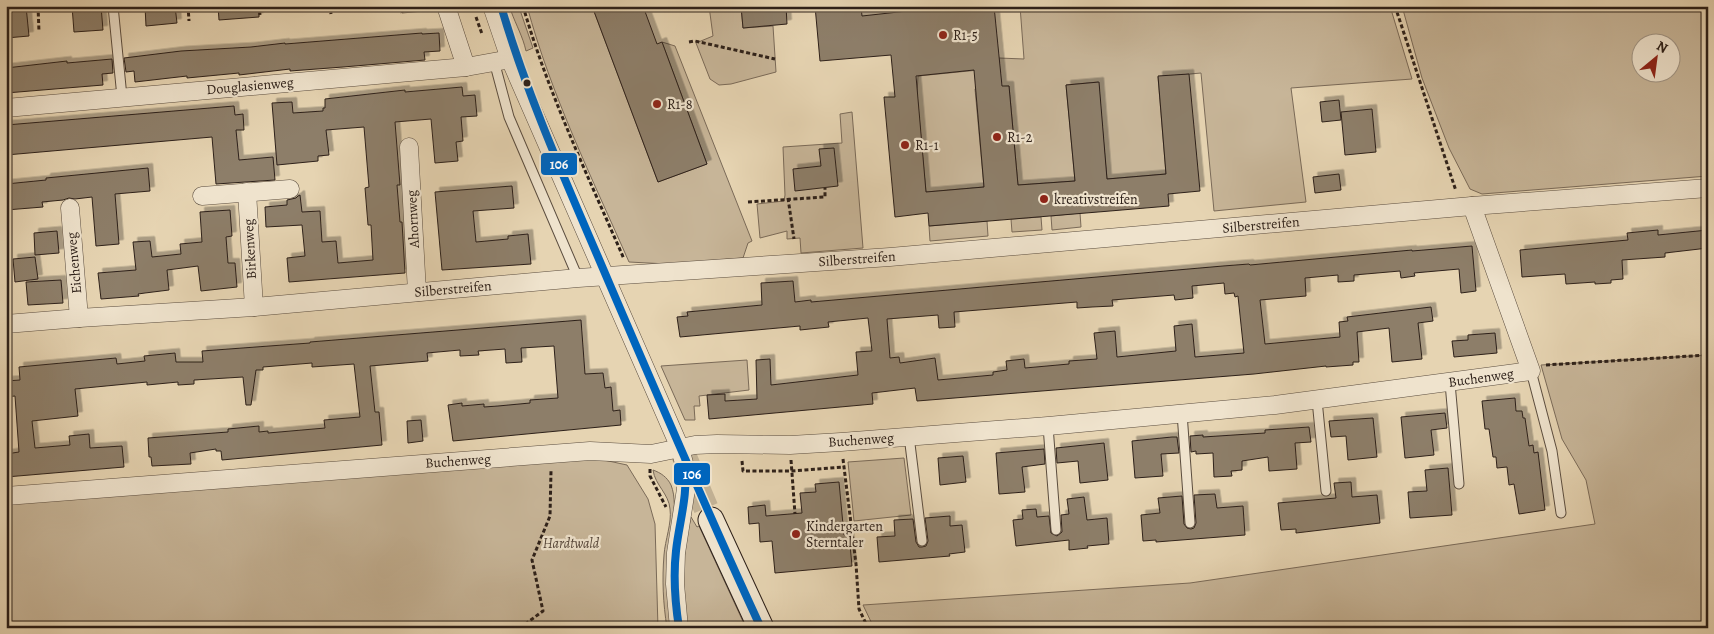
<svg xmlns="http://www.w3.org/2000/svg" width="1714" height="634" font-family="Alegreya,serif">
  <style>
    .green { fill: #c7b598; stroke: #7a6a58; fill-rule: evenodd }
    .building { fill: #8d7e69; stroke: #2d2019; fill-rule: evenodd; filter: url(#shadow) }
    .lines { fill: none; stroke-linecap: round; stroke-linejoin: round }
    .secondary-tunnel { stroke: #c1b093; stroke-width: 25; stroke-dasharray: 25 12; stroke-linecap: butt }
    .service-casing { stroke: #5b4d3f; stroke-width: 11 }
    .minor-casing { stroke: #5b4d3f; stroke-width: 19 }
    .secondary-casing { stroke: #2d2019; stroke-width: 27 }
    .path { stroke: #2d2019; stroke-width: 3; stroke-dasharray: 4 2.5; stroke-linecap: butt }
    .service { stroke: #efe3cd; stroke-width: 9 }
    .minor { stroke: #efe3cd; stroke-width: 18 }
    .secondary { stroke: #efe3cd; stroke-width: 25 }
    .bus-1-casing { stroke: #efe3cd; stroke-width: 11 }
    .bus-1 { stroke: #0065bd; stroke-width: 8 }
    .poi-dot { fill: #8f2418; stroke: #efe3cd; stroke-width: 2 }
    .bus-dot { fill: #2d2019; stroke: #efe3cd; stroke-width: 2 }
    .labels { text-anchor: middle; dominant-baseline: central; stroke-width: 4.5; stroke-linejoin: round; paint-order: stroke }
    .poi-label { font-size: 14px; fill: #2d2019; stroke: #efe3cd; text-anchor: start }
    .street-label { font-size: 14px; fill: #2d2019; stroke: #efe3cd }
    .park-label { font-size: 14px; font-style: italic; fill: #544539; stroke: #efe3cd }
    .line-badge { stroke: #efe3cd; stroke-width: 2 }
    .badge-label { font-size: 14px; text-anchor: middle; font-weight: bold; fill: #fff }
  </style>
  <defs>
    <filter id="shadow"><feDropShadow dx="4.5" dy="-4.5" stdDeviation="0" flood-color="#0004"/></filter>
  </defs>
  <rect width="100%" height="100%" fill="#e6d4b2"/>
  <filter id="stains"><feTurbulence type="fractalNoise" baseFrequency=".004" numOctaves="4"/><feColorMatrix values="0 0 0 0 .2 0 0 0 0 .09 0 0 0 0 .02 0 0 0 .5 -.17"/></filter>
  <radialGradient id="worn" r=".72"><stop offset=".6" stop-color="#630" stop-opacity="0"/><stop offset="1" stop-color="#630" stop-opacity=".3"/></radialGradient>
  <g class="green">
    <polygon points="401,6 433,6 434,10 402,13"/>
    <path d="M527 6H592L658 182 707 164 662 42 675 46 752 241 748 243 743 258 667 264 629 262C592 178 551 95 527 6Z"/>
    <polygon points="709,6 741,6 743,28 773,26 776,72 731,84 719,85 710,79 696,43 713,36"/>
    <polygon points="1020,6 1390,6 1412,79 1291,88 1306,202 1214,211 1201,73 1158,77 1166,174 1107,179 1098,82 1066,85 1075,181 1018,185 1009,86 975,89 984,187 926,192 917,95 918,76 999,68 999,58 1024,59"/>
    <path d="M1402 6H1708V176L1482 194 1470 189 1449 148 1422 78ZM1642 42H1672V72H1642Z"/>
    <path d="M514 9 520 10 533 48 526 51C523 37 516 25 511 11Z"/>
    <polygon points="852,112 863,248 801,253 800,238 787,239 787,231 760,238 757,204 784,201 785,195 783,147 842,143 840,114"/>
    <polygon points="1080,213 1081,227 1052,230 1051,216"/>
    <polygon points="1041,217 1042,230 1012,232 1011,219"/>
    <polygon points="987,221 988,236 930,241 929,226"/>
    <polygon points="1708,355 1708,628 874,628 863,605 1190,583 1595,524 1586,480 1562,439 1541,365"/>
    <polygon points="747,360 749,390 699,396 700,406 694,406 695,420 685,420 661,366"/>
    <polygon points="590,457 627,465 648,499 655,524 658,628 6,628 6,504"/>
    <polygon points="904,458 911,515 854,521 848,462"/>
    <path d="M653 470C661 473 667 477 671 485 680 507 668 549 667 574 667 592 669 610 671 628H667C663 603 662 579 664 555 665 540 672 523 670 509 669 494 655 485 653 470Z"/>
    <path d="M691 517 697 527 699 526 746 628H687C681 591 682 553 691 517Z"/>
  </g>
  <g class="building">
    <polygon points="6,6 26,6 29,36 6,38"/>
    <polygon points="72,6 101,6 103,30 74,32"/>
    <polygon points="145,6 175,6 177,23 146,26"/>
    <polygon points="218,6 259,6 259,17 219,20"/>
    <polygon points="592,6 643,6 657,44 662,42 707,164 658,182"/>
    <polygon points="741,6 786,6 787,24 743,28"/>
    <path d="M815 6H861L862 16 953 6H994L1002 86H1009L1018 185 1075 181 1066 85 1099 82 1107 179 1166 174 1158 76 1189 74 1200 191 1168 194 1169 206 1110 211 929 226 928 213 895 217 884 97H895L891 55 820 61ZM974 70 984 187 926 192 916 76Z"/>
    <polygon points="422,33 422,34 439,33 440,51 424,52 425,60 343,67 290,71 290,69 239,75 239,73 187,78 187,76 135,82 134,71 126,72 124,58 181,51 251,47 285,43 285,44"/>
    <polygon points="112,59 113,73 102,74 103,85 6,93 6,68 67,61 67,63"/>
    <polygon points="462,87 463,96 475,95 477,116 461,117 463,141 456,142 458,161 435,163 431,119 395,122 400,185 397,185 400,222 402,222 405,273 289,282 287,258 305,256 302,225 266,227 265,207 287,205 287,200 296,198 298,196 300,195 302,212 320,211 322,242 336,241 338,263 373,260 371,225 368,225 365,188 369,187 364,127 326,130 329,155 318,156 318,161 277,165 272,103 292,102 293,113 323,111 323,108 325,108 325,99 405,90 405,92"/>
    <polygon points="1339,100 1341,120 1322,122 1320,102"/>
    <polygon points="234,106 235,115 243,114 244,130 236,130 239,160 273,157 275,180 216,184 212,137 6,155 6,125"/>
    <polygon points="1372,109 1376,152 1345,155 1341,112"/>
    <polygon points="834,148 838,186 795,191 793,169 821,166 819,149"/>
    <polygon points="148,168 150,191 115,194 119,244 96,246 92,197 75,199 69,198 63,200 42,202 43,207 6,210 6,184 46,180 46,178"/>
    <polygon points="1339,174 1341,190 1315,193 1313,177"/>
    <polygon points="512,186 514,208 473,211 476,242 508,239 508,236 528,234 531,264 442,270 435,192"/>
    <polygon points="230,210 232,236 226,237 228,263 235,263 237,287 201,291 198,266 167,270 169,290 145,293 138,294 139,296 101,299 98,273 136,270 133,242 150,241 152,257 181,254 180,244 202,242 200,212"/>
    <polygon points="1658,230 1658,235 1708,230 1708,248 1665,253 1665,257 1622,260 1623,279 1611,280 1611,283 1595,284 1595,282 1566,284 1565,274 1522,277 1520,250 1628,240 1627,233"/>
    <polygon points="57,231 59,253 35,255 34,233"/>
    <path d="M1472 246 1476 291 1461 293 1459 269 1414 273 1415 276 1401 278 1400 271 1354 275V281L1338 282V275L1305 278 1306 296 1260 300 1265 344 1340 337 1339 322 1348 321 1347 317 1431 307 1433 321 1418 323 1422 359 1392 362 1389 328 1357 332 1359 362H1353V365L1326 367V366L1254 374 917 401 915 388 872 393 873 404 709 419 707 395 725 394V401L757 399 756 360 770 359 771 385 858 375 856 352 872 351 868 318 828 322 829 327 800 330V326L680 337 677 317 688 316 687 312 762 305 761 283 793 281 795 302 811 300V302L1223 266 1249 264 1250 265 1412 250V251ZM1224 283 1225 294 1234 293 1235 297 1238 296 1244 353 1195 357 1192 324 1174 326 1176 351 1117 357 1115 331 1094 333 1097 359 1069 361V364L1025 368 1024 359 1006 361 1007 370 993 372V375L938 380 935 358 900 363 899 357 890 358 887 319 938 315 939 328 955 327 954 312 1077 302V308L1092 307 1113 306 1112 300 1174 295 1175 300 1193 298 1192 286Z"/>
    <polygon points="35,257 38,279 15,282 13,259"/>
    <polygon points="61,280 63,303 28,305 26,282"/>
    <polygon points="581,320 585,374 603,373 605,388 611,387 613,411 620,410 621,425 453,441 448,405 462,403 462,406 484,404 484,407 498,406 530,403 530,400 558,398 554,346 521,348 522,362 506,363 505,349 478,351 479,355 460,356 460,350 427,353 428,361 370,366 375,412 379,412 382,445 222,460 221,451 216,451 216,449 190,453 191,464 152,466 151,457 149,457 148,438 228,432 228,429 259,426 259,432 268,431 268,433 325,428 324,420 360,417 354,364 312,367 312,363 263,367 263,370 256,370 251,405 246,405 243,377 194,380 194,384 178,385 178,382 147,385 147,382 75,389 78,416 32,421 35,448 70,445 69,436 89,434 90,448 122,446 124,467 6,477 6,454 19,452 15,396 6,397 6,381 20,380 19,367 116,358 117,364 145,361 144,356 175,353 176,362 203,362 202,351 310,343 310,342"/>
    <polygon points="1495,333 1497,353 1454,357 1452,341 1468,340 1468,335"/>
    <polygon points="1515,398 1516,411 1522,411 1523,418 1525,418 1529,446 1533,445 1534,453 1538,452 1545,510 1519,514 1514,484 1509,485 1507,467 1497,468 1496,457 1493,457 1489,429 1485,429 1482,401"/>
    <polygon points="1445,413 1447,428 1431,430 1434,455 1405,458 1401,417"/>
    <polygon points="1373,418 1377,457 1348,460 1346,436 1331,437 1329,421"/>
    <polygon points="421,420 423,441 408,443 407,421"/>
    <polygon points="1309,427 1311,442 1295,443 1297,469 1269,471 1268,457 1242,461 1242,470 1231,471 1232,476 1214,477 1213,453 1196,454 1196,451 1191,452 1190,436 1203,435 1203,437 1265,433 1265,430"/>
    <polygon points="1172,437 1177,437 1179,453 1161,454 1163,476 1135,478 1132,441"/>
    <polygon points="1104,443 1108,480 1080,483 1078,461 1057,463 1056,448"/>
    <polygon points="1044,449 1045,464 1022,467 1025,492 999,494 996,453"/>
    <polygon points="963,456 966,482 940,485 938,458"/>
    <polygon points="1448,468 1452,515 1410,518 1408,492 1427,491 1425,470"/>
    <polygon points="839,482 844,535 849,534 852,566 775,573 772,541 760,542 759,523 749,524 748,507 765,505 766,516 802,513 800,493 816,492 815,484"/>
    <polygon points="1351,482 1352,497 1377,495 1380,523 1296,533 1296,529 1281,530 1278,503 1336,498 1334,483"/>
    <polygon points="1215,494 1217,508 1243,506 1245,535 1156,542 1156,540 1143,541 1141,515 1160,513 1158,498 1182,496 1184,524 1187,528 1191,529 1194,528 1196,523 1194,495"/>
    <polygon points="1084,497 1087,520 1107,518 1109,544 1087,546 1088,548 1069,550 1069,540 1016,546 1013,520 1023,519 1022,510 1036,509 1037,517 1049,516 1051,533 1057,536 1062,532 1061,515 1069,514 1067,499"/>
    <polygon points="950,516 950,526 962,525 965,552 949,554 950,556 879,562 877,537 895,536 894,520 913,519 916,542 919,547 922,547 926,546 928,541 925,518"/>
  </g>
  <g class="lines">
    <polyline class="secondary-tunnel" points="682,451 711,520"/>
    <g class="service-casing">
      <g id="service">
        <polyline points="113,6 122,97"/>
        <polyline points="494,61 509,117 578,278"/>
        <polyline points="1531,371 1552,451 1561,513"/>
        <polyline points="1450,383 1459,484"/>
        <polyline points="1317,400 1326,491"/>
        <polyline points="1182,413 1190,523"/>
        <polyline points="1048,426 1056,530"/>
        <polyline points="909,436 922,541"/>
      </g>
    </g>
    <g class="minor-casing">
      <g id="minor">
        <polyline points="446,6 466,67"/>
        <polyline points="492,6 510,59 680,448 686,471 686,489 676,553 675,584 679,628"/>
        <polyline points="6,108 466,67 510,59"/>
        <polyline points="409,147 417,292"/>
        <polyline points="247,192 254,307"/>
        <polyline points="202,196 290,189"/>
        <polyline points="70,208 79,318"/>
        <polyline points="6,324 79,318 254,307 578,278 890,257 1472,206 1708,188"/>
        <polyline points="6,496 590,451 651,454 695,445 717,444 790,445 841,442 1048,426 1275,405 1531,371 1472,206"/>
      </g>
    </g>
    <g class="secondary-casing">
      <polyline id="secondary" points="711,520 761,628"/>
    </g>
    <g class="path">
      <polyline points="38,6 39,32"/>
      <polyline points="188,6 189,21"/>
      <polyline points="259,6 260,15"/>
      <polyline points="330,6 331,14"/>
      <polyline points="401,6 402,13"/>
      <path d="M523 6C548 93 588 176 624 259"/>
      <polyline points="1395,6 1456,191"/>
      <polyline points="476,17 482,34"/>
      <polyline points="689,42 695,41 775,59"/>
      <polyline points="788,198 794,239"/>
      <polyline points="748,202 825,197 825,188"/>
      <polyline points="1546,365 1708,355"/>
      <polyline points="843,459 856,564 859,609 868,628"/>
      <polyline points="791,460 795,514"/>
      <polyline points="742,461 743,471 792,471 845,467"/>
      <polyline points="650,469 650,476 666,507"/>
      <polyline points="520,628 543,611 532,560 550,516 551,471"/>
    </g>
    <use href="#service" class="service"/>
    <use href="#minor" class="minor"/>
    <use href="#secondary" class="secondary"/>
    <g class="bus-1-casing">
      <g id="bus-1">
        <path d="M501 6C529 102 571 193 610 285 659 399 708 514 761 628"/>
        <path d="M679 628C675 602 673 577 676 551 679 522 689 494 684 464"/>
      </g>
    </g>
    <use href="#bus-1" class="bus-1"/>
  </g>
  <g class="poi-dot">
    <circle cx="943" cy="35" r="5"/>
    <circle cx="657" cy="104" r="5"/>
    <circle cx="997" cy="137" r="5"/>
    <circle cx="905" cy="145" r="5"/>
    <circle cx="1044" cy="199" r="5"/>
    <circle cx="796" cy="534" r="5"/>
  </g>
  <circle class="bus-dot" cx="527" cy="83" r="4.5"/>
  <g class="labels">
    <g class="poi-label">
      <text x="953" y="35">R1-5</text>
      <text x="667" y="104">R1-8</text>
      <text x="1007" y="137">R1-2</text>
      <text x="915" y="145">R1-1</text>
      <text x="1054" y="199">kreativstreifen</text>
      <text x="806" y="526">Kindergarten<tspan x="806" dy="16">Sterntaler</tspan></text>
    </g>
    <g class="street-label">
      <text transform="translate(250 86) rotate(-5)">Douglasienweg</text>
      <text transform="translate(413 219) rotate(-93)">Ahornweg</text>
      <text transform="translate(1261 225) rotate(-5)">Silberstreifen</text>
      <text transform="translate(250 249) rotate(-93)">Birkenweg</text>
      <text transform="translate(857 259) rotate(-4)">Silberstreifen</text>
      <text transform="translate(74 263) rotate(-95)">Eichenweg</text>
      <text transform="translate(453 289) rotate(-5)">Silberstreifen</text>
      <text transform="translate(1481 378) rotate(-8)">Buchenweg</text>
      <text transform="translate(861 440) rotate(-4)">Buchenweg</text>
      <text transform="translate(458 461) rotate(-4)">Buchenweg</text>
    </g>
    <g class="park-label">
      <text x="571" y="543">Hardtwald</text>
    </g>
  </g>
  <g class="line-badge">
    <rect x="540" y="152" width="38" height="24" rx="5" fill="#0065bd"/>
    <rect x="673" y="462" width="38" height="24" rx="5" fill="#0065bd"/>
  </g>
  <g class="badge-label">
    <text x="559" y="169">106</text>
    <text x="692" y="479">106</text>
  </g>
  <rect width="1714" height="634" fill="none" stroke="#e6d4b2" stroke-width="25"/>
  <rect x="8" y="8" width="1699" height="619" fill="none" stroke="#2d2019" stroke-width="2.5"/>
  <rect x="12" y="12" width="1689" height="609" fill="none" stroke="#2d2019"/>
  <g transform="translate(1656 58) rotate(29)"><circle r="24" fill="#efe3cd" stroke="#a19585"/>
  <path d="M0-4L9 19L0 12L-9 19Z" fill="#8f2418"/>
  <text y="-8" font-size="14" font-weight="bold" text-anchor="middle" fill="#2d2019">N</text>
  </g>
  <rect width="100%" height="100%" filter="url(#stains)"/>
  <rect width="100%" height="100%" fill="url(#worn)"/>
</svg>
